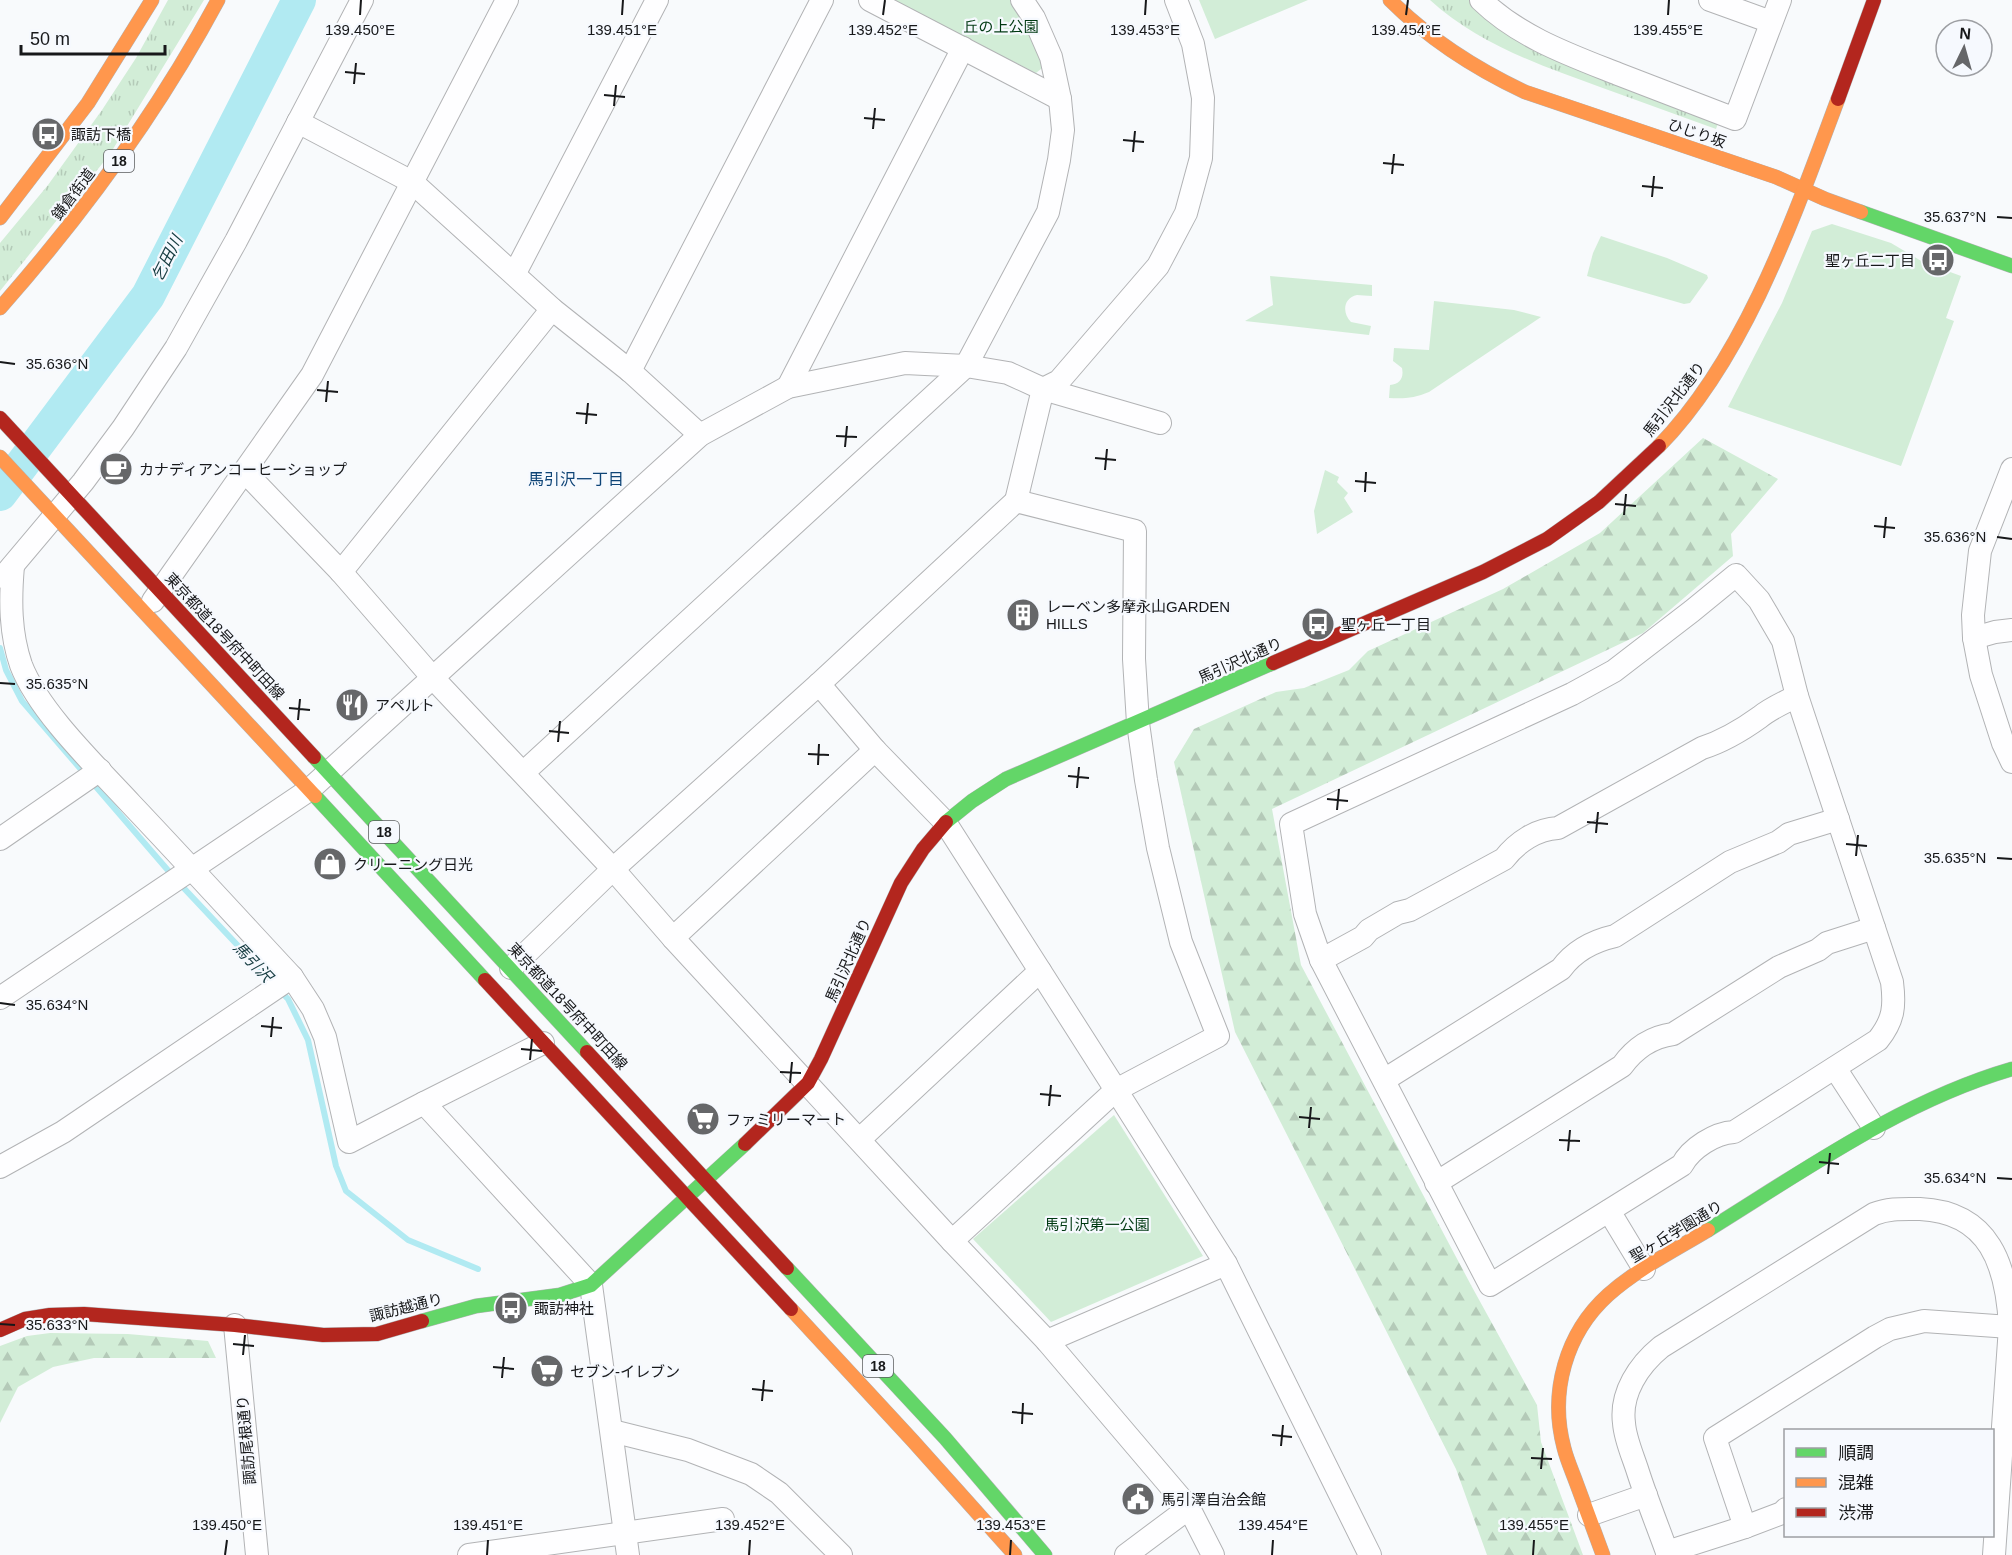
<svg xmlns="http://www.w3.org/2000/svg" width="2012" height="1555" font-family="Helvetica,'Noto Sans JP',sans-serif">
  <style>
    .grass { fill: url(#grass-tufts) }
    .forest { fill: url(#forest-firs) }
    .green { fill: #d2edd7 }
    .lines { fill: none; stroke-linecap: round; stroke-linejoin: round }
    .stream { stroke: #b1eaf2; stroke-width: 6 }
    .river { stroke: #b1eaf2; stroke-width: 34 }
    .street-casing { stroke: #b2b3b5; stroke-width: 24 }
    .fast-casing { stroke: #b2b3b5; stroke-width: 15 }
    .slow-casing { stroke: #b2b3b5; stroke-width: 15 }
    .jam-casing { stroke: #b2b3b5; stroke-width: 15 }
    .street { stroke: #fefeff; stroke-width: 22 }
    .fast { stroke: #63d668; stroke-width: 14 }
    .slow { stroke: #ff974d; stroke-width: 14 }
    .jam { stroke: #b3261e; stroke-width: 14 }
    .ticks { fill: none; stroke: #17181a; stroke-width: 2 }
    .labels { text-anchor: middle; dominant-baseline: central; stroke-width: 4.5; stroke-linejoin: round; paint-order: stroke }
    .shield { fill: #f6f9fe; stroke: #5a5c5e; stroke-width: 1.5 }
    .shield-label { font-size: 14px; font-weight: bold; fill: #17181a }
    .park-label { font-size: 15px; fill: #003912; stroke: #f6f9fe }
    .street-label { font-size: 15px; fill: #17181a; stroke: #f6f9fe }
    .poi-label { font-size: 15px; fill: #17181a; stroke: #f6f9fe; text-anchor: start }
    .water-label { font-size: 16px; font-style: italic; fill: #153b40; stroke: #f6f9fe }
    .neighbourhood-label { font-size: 16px; fill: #0e4476; stroke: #f6f9fe }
    .ticks-label { font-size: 15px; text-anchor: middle; fill: #17181a; stroke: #f6f9fe; stroke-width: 4.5; stroke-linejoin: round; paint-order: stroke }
  </style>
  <defs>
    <pattern id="grass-tufts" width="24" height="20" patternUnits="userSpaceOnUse" patternTransform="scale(1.5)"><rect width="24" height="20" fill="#d2edd7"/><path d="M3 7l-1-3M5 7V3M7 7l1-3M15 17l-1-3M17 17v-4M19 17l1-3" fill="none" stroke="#b4cab8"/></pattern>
    <pattern id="forest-firs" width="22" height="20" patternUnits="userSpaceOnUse" patternTransform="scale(1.5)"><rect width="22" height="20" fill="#d2edd7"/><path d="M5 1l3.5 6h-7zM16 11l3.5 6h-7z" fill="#b4cab8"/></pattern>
  </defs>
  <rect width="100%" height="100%" fill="#f8fafc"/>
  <g class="grass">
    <polygon points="168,0 204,0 110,154 0,291 0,243 48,185 102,110 136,58"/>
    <path d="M1430 0H1470L1718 123 1716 129C1677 115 1639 101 1600 87 1541 66 1477 43 1430 0Z"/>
  </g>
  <g class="forest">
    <polygon points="1703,438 1778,479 1731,534 1733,556 1643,633 1272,809 1301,965 1472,1287 1537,1405 1541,1442 1583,1555 1487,1555 1456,1469 1235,1032 1174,762 1194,729 1276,692 1304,688 1349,670 1368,651 1503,589 1600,533"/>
    <polygon points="50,1333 128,1334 208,1341 216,1358 94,1358 53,1367 18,1387 0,1423 0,1346 27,1336"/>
  </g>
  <g class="green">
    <polygon points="891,0 1016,0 1046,65 1036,73"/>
    <polygon points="1199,0 1308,0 1215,39"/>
    <polygon points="1832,224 1891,243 1923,262 1961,276 1946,318 1954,321 1901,466 1728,407 1782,303 1812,231"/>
    <polygon points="1601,236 1667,258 1707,275 1708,278 1690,303 1684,304 1587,276 1593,253"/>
    <path d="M1270 276 1372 285V296C1367 296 1361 295 1357 295 1343 298 1342 313 1351 322L1371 326 1369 335 1245 321 1273 305Z"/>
    <path d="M1434 301 1514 310 1541 317 1429 392C1415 398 1404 399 1389 398L1390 385C1400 384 1404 378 1402 368L1393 361 1394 348 1429 350Z"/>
    <polygon points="1325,470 1339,477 1337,482 1348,493 1344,498 1353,512 1317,534 1314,511"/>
    <polygon points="1114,1115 1203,1256 1051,1322 973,1239"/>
  </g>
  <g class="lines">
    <g class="stream">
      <polyline points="0,648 6,670 22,701 172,875"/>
      <polyline points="179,883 288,999 308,1040 336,1166 346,1191 408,1240 478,1269"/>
    </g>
    <polyline class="river" points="0,494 148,296 299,0"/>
    <g class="street-casing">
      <g id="street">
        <polyline points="870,0 1060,99"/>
        <path d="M1481 0C1519 37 1570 55 1618 74 1657 89 1696 104 1735 119L1780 0"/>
        <polyline points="1710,0 1771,22"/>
        <polyline points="298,122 412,182 552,309 630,371 700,435"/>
        <polyline points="515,273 657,0"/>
        <polyline points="630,371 822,0"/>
        <polyline points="788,387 963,48"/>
        <polyline points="2012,469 1980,551 1973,615 1974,638 1981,675 2003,743 2012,762"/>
        <polyline points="245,472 341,572 433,678 613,869 673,938 952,1241 1047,1341 1189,1508 1213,1555"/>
        <polyline points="1016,501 1043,389 1059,381 1158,266 1186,213 1201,158 1203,98 1193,44 1176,0"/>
        <path d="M13 566C10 600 10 633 21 665 39 712 97 767 131 804 185 861 238 919 292 977L313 1009 325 1037 349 1142 424 1103 591 1285 628 1555"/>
        <polyline points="341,572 552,309"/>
        <path d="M1736 575 1759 600 1783 641 1797 696 1892 982C1895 1006 1894 1020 1878 1040L1734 1132C1715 1133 1691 1148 1682 1165L1490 1285 1321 960 1305 914 1291 824 1572 694 1614 671 1692 611Z"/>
        <polyline points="3,577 83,482 123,428 176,348 236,241 362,0"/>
        <polyline points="153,601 312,375 507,0"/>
        <polyline points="1974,638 1995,632 2012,630"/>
        <polyline points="819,684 875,750 945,822 1116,1090 1226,1264 1370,1555"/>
        <polyline points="524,772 966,366 1048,212 1059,160 1063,130 1060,99 1051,57 1034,18 1022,0"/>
        <polyline points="0,839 100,770"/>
        <polyline points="673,938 875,750"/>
        <path d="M1321 960 1363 937 1369 930 1398 913 1410 910 1504 859C1517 842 1537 829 1558 828L1702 748C1724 741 1742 730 1760 717 1771 708 1785 702 1797 696"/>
        <polyline points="511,968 613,869 819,684 1016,501 1135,531 1134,659 1138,723 1146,780 1158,848 1181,942 1218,1036 1116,1090 952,1241"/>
        <polyline points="0,998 309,790 700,435 788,387 905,363 966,366 1008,373 1043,389 1160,423"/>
        <polyline points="1835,1068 1874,1128"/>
        <path d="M1384 1080 1561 969C1574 951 1593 941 1615 936L1730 862 1778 842 1789 834 1838 819"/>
        <polyline points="424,1103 543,1043"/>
        <polyline points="860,1139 1040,971"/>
        <polyline points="0,1167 63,1132 292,977"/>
        <path d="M1436 1183 1622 1066C1635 1048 1651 1037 1673 1034L1779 967 1818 950 1827 943 1874 928"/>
        <polyline points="1609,1211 1644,1269"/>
        <polyline points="235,1325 257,1555"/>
        <polyline points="1047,1341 1226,1264"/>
        <polyline points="612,1431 688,1450 751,1474 779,1493 841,1555"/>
        <polyline points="1589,1515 1646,1495"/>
        <polyline points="1745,1527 1715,1438 1875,1337 1890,1329 1924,1321 2010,1327"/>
        <polyline points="1667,1552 1745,1527 1782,1513 1786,1509"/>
        <polyline points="469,1555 723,1519"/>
        <polyline points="1126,1555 1189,1508"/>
        <path d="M1668 1555C1658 1527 1647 1500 1638 1472 1633 1456 1625 1439 1624 1423 1620 1393 1639 1365 1661 1347L1874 1214C1889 1208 1903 1209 1920 1209 1990 1212 2007 1266 2010 1327L1994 1555"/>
      </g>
    </g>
    <g class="fast-casing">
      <g id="fast">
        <polyline points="1861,212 2012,266"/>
        <polyline points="314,757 587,1052"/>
        <polyline points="315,796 485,980"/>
        <polyline points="946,822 972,801 1006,779 1273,663"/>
        <path d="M1708 1230C1805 1170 1902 1101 2012 1069"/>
        <polyline points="787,1268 945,1438 1045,1555"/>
        <polyline points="422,1321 476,1306 560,1295 591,1285 745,1144"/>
      </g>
    </g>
    <g class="slow-casing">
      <g id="slow">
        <path d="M1390 0C1430 40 1474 68 1525 92L1776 177 1825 199 1861 212"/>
        <polyline points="0,218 88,103 152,0"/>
        <path d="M0 308C84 213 158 112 218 0"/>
        <path d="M1659 446C1746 357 1795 214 1838 99"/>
        <polyline points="0,457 315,796"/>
        <polyline points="791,1309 913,1441 1015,1555"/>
        <path d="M1603 1555C1594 1531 1585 1506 1576 1482 1572 1471 1567 1460 1564 1448 1549 1392 1566 1333 1608 1295 1637 1269 1675 1250 1708 1230"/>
      </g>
    </g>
    <g class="jam-casing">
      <g id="jam">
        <polyline points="1838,99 1874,0"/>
        <polyline points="0,418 314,757"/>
        <polyline points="1273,663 1483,572 1547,539 1599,502 1659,446"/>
        <polyline points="485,980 791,1309"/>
        <polyline points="587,1052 787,1268"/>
        <polyline points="745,1144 808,1083 821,1059 901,883 923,849 946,822"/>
        <polyline points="0,1330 25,1319 50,1315 84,1314 235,1325 323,1335 377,1334 422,1321"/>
      </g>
    </g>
    <use href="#street" class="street"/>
    <use href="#fast" class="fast"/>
    <use href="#slow" class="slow"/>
    <use href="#jam" class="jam"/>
  </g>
  <path class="ticks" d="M360 15 361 0M622 15 623 0M883 15 885 0M1145 15 1146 0M1406 15 1408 0M1668 15 1669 0M345 72 365 74M354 84 356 63M604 95 625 97M614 106 616 85M864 118 885 120M873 129 875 108M1123 140 1144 142M1133 152 1135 131M1383 163 1404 165M1392 174 1394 154M1642 186 1663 188M1652 197 1654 176M1997 217 2012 218M0 362 15 364M317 390 338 392M326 402 328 381M576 413 597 415M586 424 588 403M836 436 857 437M845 447 847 426M1095 458 1116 460M1105 470 1107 449M1355 481 1376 483M1365 492 1366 472M1615 504 1636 506M1624 515 1626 494M1874 526 1895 528M1997 537 2012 539M1884 538 1886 517M0 683 15 684M289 708 310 710M298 720 300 699M549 731 569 733M558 742 560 721M808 754 829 755M818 765 819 744M1068 776 1089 778M1077 788 1079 767M1327 799 1348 801M1337 810 1339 789M1587 822 1608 824M1596 833 1598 812M1846 844 1867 846M1856 856 1858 835M1997 858 2012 859M0 1003 15 1005M261 1026 282 1028M271 1037 273 1017M521 1049 542 1051M530 1060 532 1039M780 1072 801 1073M790 1083 792 1062M1040 1094 1061 1096M1049 1106 1051 1085M1299 1117 1320 1119M1309 1128 1311 1107M1559 1140 1580 1141M1568 1151 1570 1130M1819 1162 1839 1164M1828 1174 1830 1153M1997 1178 2012 1179M0 1324 15 1325M233 1344 254 1346M243 1355 245 1335M493 1367 514 1369M502 1378 504 1357M752 1389 773 1391M762 1401 764 1380M1012 1412 1033 1414M1022 1424 1023 1403M1272 1435 1292 1437M1281 1446 1283 1425M1531 1458 1552 1459M1541 1469 1543 1448M225 1555 227 1540M487 1555 488 1540M749 1555 750 1540M1010 1555 1011 1540M1272 1555 1273 1540M1533 1555 1534 1540"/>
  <defs>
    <g id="bus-disc" transform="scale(1.725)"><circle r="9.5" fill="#666769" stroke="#f6f9fe"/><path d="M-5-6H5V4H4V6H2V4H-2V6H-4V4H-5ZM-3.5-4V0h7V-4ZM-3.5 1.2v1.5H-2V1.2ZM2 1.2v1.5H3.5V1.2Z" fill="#fff"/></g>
    <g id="cafe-disc" transform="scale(1.725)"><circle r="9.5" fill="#666769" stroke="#f6f9fe"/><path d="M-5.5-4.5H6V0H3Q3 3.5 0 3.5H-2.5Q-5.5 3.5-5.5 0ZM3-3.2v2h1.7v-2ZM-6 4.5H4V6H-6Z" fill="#fff"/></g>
    <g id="building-disc" transform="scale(1.725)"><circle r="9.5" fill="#666769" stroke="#f6f9fe"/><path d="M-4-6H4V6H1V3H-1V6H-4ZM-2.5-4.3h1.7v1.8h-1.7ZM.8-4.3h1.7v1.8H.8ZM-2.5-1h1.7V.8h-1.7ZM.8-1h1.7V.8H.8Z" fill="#fff"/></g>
    <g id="restaurant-disc" transform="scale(1.725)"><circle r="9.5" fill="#666769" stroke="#f6f9fe"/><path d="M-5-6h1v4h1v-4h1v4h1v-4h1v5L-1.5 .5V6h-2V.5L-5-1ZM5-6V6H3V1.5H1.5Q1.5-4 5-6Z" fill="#fff"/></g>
    <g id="shop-disc" transform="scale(1.725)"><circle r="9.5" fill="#666769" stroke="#f6f9fe"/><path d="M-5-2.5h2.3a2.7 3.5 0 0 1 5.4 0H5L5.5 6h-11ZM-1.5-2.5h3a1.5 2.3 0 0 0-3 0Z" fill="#fff"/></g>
    <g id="supermarket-disc" transform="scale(1.725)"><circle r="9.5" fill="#666769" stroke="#f6f9fe"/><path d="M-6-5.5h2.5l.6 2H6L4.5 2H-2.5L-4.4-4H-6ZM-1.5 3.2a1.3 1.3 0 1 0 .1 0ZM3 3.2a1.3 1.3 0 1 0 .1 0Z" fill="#fff"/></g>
    <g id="civic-disc" transform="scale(1.725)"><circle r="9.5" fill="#666769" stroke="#f6f9fe"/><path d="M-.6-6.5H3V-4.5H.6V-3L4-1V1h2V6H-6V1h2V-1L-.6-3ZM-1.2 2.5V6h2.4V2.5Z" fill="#fff"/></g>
  </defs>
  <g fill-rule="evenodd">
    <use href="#bus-disc" x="48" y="134"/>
    <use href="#bus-disc" x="1938" y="260"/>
    <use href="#cafe-disc" x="116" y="469"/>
    <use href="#building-disc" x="1023" y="615"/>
    <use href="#bus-disc" x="1318" y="624"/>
    <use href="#restaurant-disc" x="352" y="705"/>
    <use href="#shop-disc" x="330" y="864"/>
    <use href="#supermarket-disc" x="703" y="1119"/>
    <use href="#bus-disc" x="511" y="1308"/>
    <use href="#supermarket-disc" x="547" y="1371"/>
    <use href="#civic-disc" x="1138" y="1499"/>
  </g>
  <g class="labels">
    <g class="shield">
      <rect x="104" y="150" width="30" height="22" rx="4.5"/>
      <rect x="369" y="821" width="30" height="22" rx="4.5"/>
      <rect x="863" y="1355" width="30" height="22" rx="4.5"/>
    </g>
    <g class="shield-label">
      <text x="119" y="161">18</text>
      <text x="384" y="832">18</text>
      <text x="878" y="1366">18</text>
    </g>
    <g class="park-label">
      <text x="1001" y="26">丘の上公園</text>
      <text x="1097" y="1224">馬引沢第一公園</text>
    </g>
    <g class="street-label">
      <text transform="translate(1697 133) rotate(19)">ひじり坂</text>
      <text transform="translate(73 194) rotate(-53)">鎌倉街道</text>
      <text transform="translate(1674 399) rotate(-52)">馬引沢北通り</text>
      <text transform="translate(225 636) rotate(47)">東京都道18号府中町田線</text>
      <text transform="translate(1240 660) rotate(-24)">馬引沢北通り</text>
      <text transform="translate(848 960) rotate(-66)">馬引沢北通り</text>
      <text transform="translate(568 1006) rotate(47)">東京都道18号府中町田線</text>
      <text transform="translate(1676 1231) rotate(-31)">聖ヶ丘学園通り</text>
      <text transform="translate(406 1307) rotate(-14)">諏訪越通り</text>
      <text transform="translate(246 1440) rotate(-95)">諏訪尾根通り</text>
    </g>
    <g class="poi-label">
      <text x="71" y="134">諏訪下橋</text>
      <text x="1915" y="260" text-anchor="end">聖ヶ丘二丁目</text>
      <text x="139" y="469">カナディアンコーヒーショップ</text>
      <text x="1046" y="606">レーベン多摩永山GARDEN<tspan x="1046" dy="17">HILLS</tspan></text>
      <text x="1341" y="624">聖ヶ丘一丁目</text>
      <text x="375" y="705">アペルト</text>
      <text x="353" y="864">クリーニング日光</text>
      <text x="726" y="1119">ファミリーマート</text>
      <text x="534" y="1308">諏訪神社</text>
      <text x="570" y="1371">セブン-イレブン</text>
      <text x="1161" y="1499">馬引澤自治会館</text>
    </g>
    <g class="water-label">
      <text transform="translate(167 258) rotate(-63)">乞田川</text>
      <text transform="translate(253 962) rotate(47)">馬引沢</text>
    </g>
    <g class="neighbourhood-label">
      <text x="576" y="479">馬引沢一丁目</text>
    </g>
  </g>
  <g class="ticks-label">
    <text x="360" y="35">139.450°E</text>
    <text x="622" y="35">139.451°E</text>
    <text x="883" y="35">139.452°E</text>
    <text x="1145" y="35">139.453°E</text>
    <text x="1406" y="35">139.454°E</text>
    <text x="1668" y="35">139.455°E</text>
    <text x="1955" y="222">35.637°N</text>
    <text x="57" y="369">35.636°N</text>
    <text x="1955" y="542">35.636°N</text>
    <text x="57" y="689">35.635°N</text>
    <text x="1955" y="863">35.635°N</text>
    <text x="57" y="1010">35.634°N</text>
    <text x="1955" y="1183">35.634°N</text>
    <text x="57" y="1330">35.633°N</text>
    <text x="227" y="1530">139.450°E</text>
    <text x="488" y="1530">139.451°E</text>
    <text x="750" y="1530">139.452°E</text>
    <text x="1011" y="1530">139.453°E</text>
    <text x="1273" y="1530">139.454°E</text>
    <text x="1534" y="1530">139.455°E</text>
  </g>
  <rect x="1784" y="1429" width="210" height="108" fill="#f6f9fe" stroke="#9d9fa3" stroke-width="1.5"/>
  <rect x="1796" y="1448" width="30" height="9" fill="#63d668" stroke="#9d9fa3" stroke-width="1.5"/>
  <text x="1838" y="1459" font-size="18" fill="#17181a">順調</text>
  <rect x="1796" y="1478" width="30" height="9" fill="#ff974d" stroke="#9d9fa3" stroke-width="1.5"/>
  <text x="1838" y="1489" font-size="18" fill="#17181a">混雑</text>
  <rect x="1796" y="1508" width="30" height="9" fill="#b3261e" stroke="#9d9fa3" stroke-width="1.5"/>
  <text x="1838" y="1519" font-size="18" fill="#17181a">渋滞</text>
  <g transform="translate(1964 48) rotate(5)"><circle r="28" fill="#f6f9fe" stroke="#9d9fa3" stroke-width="1.5"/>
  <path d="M0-4.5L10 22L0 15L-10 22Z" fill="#666769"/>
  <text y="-9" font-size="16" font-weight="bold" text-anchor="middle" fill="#17181a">N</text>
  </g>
  <path d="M21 45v9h144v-9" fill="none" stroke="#17181a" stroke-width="3"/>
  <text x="30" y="45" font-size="18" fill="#17181a" stroke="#f6f9fe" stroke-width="4.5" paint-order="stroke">50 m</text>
</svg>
